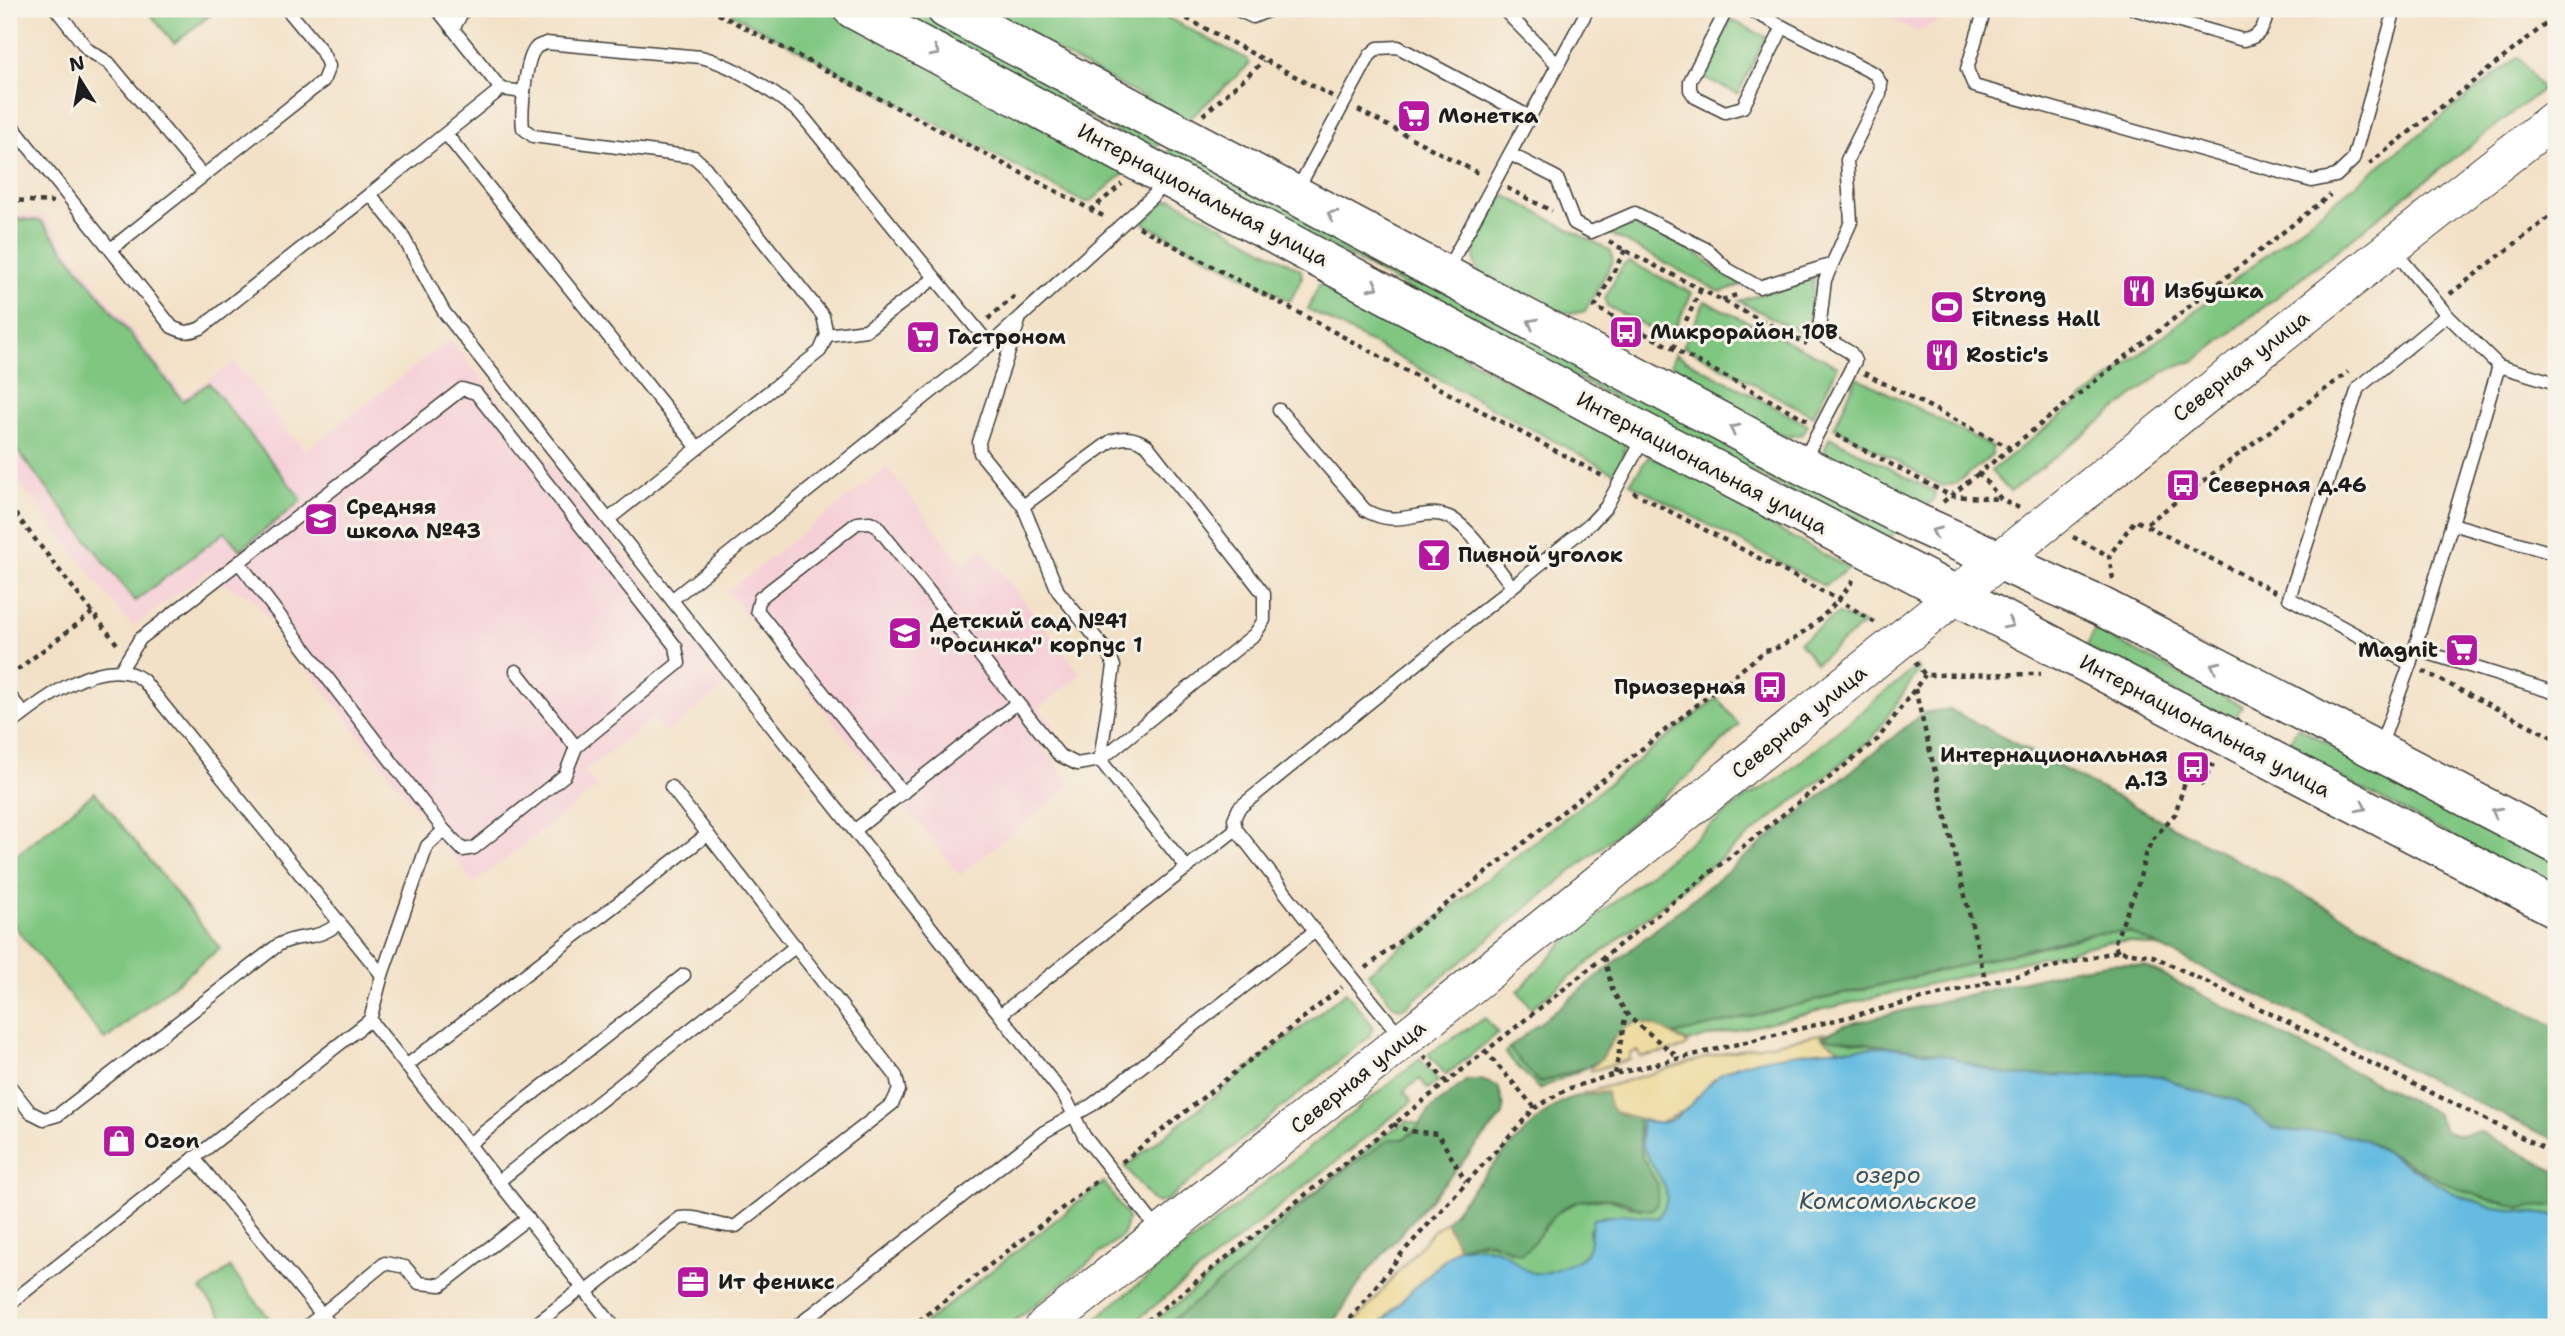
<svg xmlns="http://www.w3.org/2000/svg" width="2565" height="1336" font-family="'Shantell Sans',sans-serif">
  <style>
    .built { fill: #f6cfd7 }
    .green { fill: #7fc681; stroke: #4e714e; stroke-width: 2 }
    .forest { fill: #67ab6f; stroke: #426446; stroke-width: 2 }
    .sand { fill: #eeda9e; stroke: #857b5d; stroke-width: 2 }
    .water { fill: #65bbe1; stroke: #406c7e; stroke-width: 2 }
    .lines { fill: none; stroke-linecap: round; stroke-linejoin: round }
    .service-casing { stroke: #3c3a36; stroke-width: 15 }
    .secondary-casing { stroke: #3c3a36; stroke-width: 39 }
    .primary-casing { stroke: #3c3a36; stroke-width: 41 }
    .path { stroke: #3c3a36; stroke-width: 4.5; stroke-dasharray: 5 5; stroke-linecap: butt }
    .service { stroke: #fff; stroke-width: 12 }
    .secondary { stroke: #fff; stroke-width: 37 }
    .primary { stroke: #fff; stroke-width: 38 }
    .oneway { stroke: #999 }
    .labels { text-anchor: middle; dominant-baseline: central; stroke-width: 6; stroke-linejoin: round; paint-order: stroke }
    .poi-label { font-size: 21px; font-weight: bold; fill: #1c1c1c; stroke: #f7f3e8; text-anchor: start }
    .street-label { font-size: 21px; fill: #1c1c1c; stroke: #f7f3e8 }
    .water-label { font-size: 23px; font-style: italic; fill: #365461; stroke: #f7f3e8 }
  </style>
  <rect width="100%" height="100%" fill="#f7f3e8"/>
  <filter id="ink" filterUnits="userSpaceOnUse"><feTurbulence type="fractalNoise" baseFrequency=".0143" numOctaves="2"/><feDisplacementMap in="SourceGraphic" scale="14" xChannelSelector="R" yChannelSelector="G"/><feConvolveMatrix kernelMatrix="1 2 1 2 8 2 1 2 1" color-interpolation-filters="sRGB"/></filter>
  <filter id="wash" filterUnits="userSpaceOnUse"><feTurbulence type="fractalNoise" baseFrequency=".00686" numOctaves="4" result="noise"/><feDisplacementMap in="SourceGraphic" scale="28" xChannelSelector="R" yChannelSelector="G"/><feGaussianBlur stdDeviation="1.57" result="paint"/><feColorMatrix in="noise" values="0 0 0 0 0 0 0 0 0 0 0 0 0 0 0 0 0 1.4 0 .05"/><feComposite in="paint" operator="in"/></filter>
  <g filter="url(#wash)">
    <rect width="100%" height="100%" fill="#f3e1c7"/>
    <g class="built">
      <polygon points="1875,9 1961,9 1917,32"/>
      <polygon points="9,214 43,216 184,396 235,362 305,451 450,339 727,685 667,733 653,718 585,771 598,787 474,883 253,598 224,584 212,568 132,627 9,470"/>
      <polygon points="887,467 963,564 983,549 1081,674 1039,708 1055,727 1038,741 1072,785 960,875 727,592"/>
    </g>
    <g class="green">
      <polygon points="146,9 218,9 174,43"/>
      <polygon points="734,9 825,9 1128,170 1090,202 1083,202 732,14"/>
      <polygon points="978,9 1151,9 1247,59 1250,64 1187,121"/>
      <polygon points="919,11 924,12 1164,140 1151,151 912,20"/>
      <polygon points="1731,20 1766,37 1738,94 1703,77"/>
      <polygon points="2518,57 2543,89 2196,360 2165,371 2010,492 1991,471"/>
      <polygon points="1175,145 1897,531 1884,542 1162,157"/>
      <path d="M1504 195 1611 251 1613 261 1585 311C1554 321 1505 288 1479 274 1463 249 1491 217 1504 195Z"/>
      <polygon points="1173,199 1301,270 1302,278 1290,301 1143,223 1163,202"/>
      <polygon points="9,218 41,221 183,401 209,383 302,500 240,550 225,532 135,601 9,440"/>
      <polygon points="1633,220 1703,257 1719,272 1742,285 1720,292 1607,232"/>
      <polygon points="1630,262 1692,293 1670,339 1607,306 1605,298 1623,265"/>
      <polygon points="1814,278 1807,336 1739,301"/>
      <polygon points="1326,281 1625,444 1624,455 1614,473 1308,309 1319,285"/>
      <polygon points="1705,301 1838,366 1813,416 1683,346"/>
      <polygon points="1675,354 1808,425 1803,434 1786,437 1716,401 1671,364"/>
      <polygon points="1857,377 1992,447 1992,455 1955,484 1942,486 1834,427"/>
      <polygon points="1830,437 1935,492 1934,500 1922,509 1826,457 1825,448"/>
      <polygon points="1649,456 1719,487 1762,521 1849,568 1824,586 1630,483"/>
      <polygon points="1838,614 1864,624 1816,663 1799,642"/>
      <polygon points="2095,630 2242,706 2233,723 2086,647"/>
      <polygon points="1917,666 1920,669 1872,739 1531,1008 1518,991 1563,943 1745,798 1778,780"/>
      <polygon points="1717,698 1739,725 1693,772 1408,1005 1401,1009 1394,1006 1368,973"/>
      <polygon points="2297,727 2556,862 2556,891 2286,749"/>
      <polygon points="95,792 220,948 105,1040 9,919 9,861"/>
      <polygon points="2107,931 2129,933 2165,949 2128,941 2106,942 1687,1042 1673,1035"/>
      <polygon points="1346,992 1373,1026 1369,1037 1167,1200 1158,1203 1152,1200 1125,1167"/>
      <polygon points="1485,1018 1498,1033 1446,1075 1428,1054"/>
      <polygon points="1821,1037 1891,1047 1840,1049"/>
      <polygon points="1509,1048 1539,1083 1599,1062 1539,1089 1505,1053"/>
      <polygon points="1420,1059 1438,1081 1428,1089 1420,1079 1404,1091 1412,1101 1128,1327 1085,1327"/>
      <path d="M1637 1116 1641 1120C1642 1128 1641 1136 1642 1143 1648 1170 1684 1190 1657 1218L1603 1216 1589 1229C1590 1238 1591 1248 1584 1255 1574 1266 1547 1277 1533 1274 1516 1270 1508 1252 1491 1248 1481 1246 1468 1248 1458 1247 1479 1242 1492 1238 1510 1252L1543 1231 1555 1214 1579 1201 1607 1199 1642 1210 1658 1185 1642 1158Z"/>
      <polygon points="1407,1121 1421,1125 1403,1139 1390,1139 1346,1169 1308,1199 1237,1269 1164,1327 1148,1327 1389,1132"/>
      <polygon points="2407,1165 2483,1198 2556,1205 2556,1216 2494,1208 2453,1193"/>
      <polygon points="1104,1182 1128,1218 1123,1235 1007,1327 920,1327"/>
      <polygon points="230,1268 276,1327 230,1327 201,1290"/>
    </g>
    <g class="forest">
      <polygon points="1949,709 2556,1027 2556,1141 2129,932 2090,934 1673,1035 1646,1023 1613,1038 1599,1062 1539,1083 1509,1048 1923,713"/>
      <polygon points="2114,963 2145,966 2436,1113 2446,1132 2458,1135 2481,1132 2556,1171 2556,1205 2522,1208 2484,1198 2445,1183 2365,1140 2335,1132 2295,1132 2272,1128 2238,1101 2192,1090 2164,1077 2144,1074 2013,1076 1926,1051 1821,1037 1845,1025 2073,969"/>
      <polygon points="1467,1080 1481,1080 1498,1086 1504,1106 1503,1115 1365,1275 1331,1327 1164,1327 1237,1269 1308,1199 1346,1169 1390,1139 1403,1139 1415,1132 1430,1110"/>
      <path d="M1607 1092C1618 1110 1606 1114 1637 1116L1642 1158 1658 1185 1657 1204 1651 1210C1641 1210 1635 1205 1625 1202 1603 1196 1575 1197 1557 1213 1542 1225 1538 1243 1521 1254L1486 1240 1458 1247 1446 1222C1468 1193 1530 1120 1560 1103 1575 1094 1590 1094 1607 1092Z"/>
    </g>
    <g class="sand">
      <path d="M1639 1022 1658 1027 1688 1044 1684 1048 1641 1057 1637 1051 1630 1053V1059L1591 1071V1067C1614 1054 1605 1032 1639 1022Z"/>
      <polygon points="1825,1033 1821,1037 1840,1049 1805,1053 1714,1079 1691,1107 1659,1124 1615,1112 1610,1107 1607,1092 1581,1094 1715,1055"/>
      <polygon points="1446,1222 1458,1247 1392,1310 1378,1327 1351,1327 1434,1230"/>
    </g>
    <path class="water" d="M1891 1047 1950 1056 1980 1068 2013 1076 2144 1074 2164 1077 2192 1090 2238 1101 2272 1128 2295 1132H2335L2365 1140 2453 1193 2494 1208 2556 1216V1327H1378L1413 1289 1458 1247C1471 1248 1490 1245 1502 1252 1525 1267 1528 1282 1559 1268 1567 1265 1578 1261 1584 1256 1593 1246 1589 1231 1593 1219L1623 1214 1657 1218C1684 1190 1648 1170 1642 1143 1641 1136 1642 1128 1641 1120 1682 1136 1696 1088 1724 1072 1759 1052 1850 1048 1891 1047Z"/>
  </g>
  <g filter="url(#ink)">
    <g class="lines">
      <g class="service-casing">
        <g id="service">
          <polyline points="56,9 88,50 109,63 203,176"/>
          <polyline points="437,9 501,89 524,92"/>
          <polyline points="1235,9 1253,17 1272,9"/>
          <polyline points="1503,9 1558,65"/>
          <polyline points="1727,9 1690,81 1690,90 1695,97 1725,112 1743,107 1783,27"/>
          <polyline points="1748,9 1875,74 1881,84 1880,94 1847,160 1851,222 1825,280 1819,330 1824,337 1851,353 1855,361 1803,462"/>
          <polyline points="1985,9 1967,69 1974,86 2312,181 2336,176 2353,160 2395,9"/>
          <path d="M2134 9 2243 40C2262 37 2264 26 2269 9"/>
          <polyline points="453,29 464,9"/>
          <path d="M9 122 172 327C184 333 189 333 201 328L370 194 401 233 444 312 1000 1015 1236 829"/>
          <path d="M446 134 698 448 820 351 827 335 823 316 703 165 694 157 533 136 523 128C521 114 525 58 536 48 538 45 543 45 546 43L701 57C736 66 771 90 800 113L990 345 1167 183"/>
          <polyline points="1510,154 1557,178 1574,223 1591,232 1635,213 1706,249 1727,269 1759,287 1830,265"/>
          <polyline points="1296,192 1370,55 1378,48 1398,47 1530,117"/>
          <polyline points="370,194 501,89"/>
          <polyline points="111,249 323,81 329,66 321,50 287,9"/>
          <polyline points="2394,250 2447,315 2499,366 2556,383"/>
          <polyline points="1447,270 1588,9"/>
          <polyline points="1019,321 979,442 980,453 1023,506 1058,591 1109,654 1114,666 1100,760 1187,868"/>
          <polyline points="827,335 866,330 935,278"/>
          <path d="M1279 410 1365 510C1401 531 1421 505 1449 517 1469 526 1498 569 1512 586"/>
          <polyline points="609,519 698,448"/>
          <polyline points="2452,524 2556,554"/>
          <polyline points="674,598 990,345"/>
          <polyline points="2415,649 2556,693"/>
          <polyline points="2410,664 2289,598 2358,388 2447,315"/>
          <polyline points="120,671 140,639 462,389 476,393 676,647 679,663 576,747 565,775 474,848 463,850 444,830 240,564"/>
          <polyline points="516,671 576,747"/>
          <polyline points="9,695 24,714"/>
          <path d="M9 726C39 702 104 651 143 680L382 975 370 1020 614 1327"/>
          <polyline points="2380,747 2410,664 2499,366"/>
          <path d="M903 793 757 610 760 598 857 523 870 522 876 525 1059 755 1077 764 1100 760 1255 634 1264 620V594L1147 445C1134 437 1125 436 1111 441L1023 506"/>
          <polyline points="855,830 1017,703"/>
          <polyline points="1315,931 1236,829 1234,819 1239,808 1591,523 1606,507 1645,436"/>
          <polyline points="382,975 427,846 444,830"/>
          <polyline points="1000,1015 1065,1097 1084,1136 1159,1231"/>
          <polyline points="406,1066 708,834"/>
          <path d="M9 1085 30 1112 44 1119 58 1115 278 945C302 932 314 943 339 923"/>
          <polyline points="469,1144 684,975"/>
          <polyline points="194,1158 332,1327"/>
          <polyline points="499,1181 796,946"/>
          <path d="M586 1292 680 1218C703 1215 715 1228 736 1226L892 1104 899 1090 896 1076 671 787"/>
          <polyline points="9,1304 370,1020"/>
          <polyline points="306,1327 385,1263 405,1267 419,1283 441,1285 528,1218"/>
          <polyline points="532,1327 583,1288"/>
          <polyline points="796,1327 1044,1132 1092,1105 1315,931 1402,1038"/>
        </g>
      </g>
      <g class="secondary-casing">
        <path id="secondary" d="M1044 1327C1549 926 2048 516 2556 118"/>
      </g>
      <g class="primary-casing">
        <g id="primary">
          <polyline points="853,9 1647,434 2556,908"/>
          <polyline points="946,9 1802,465 1917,523 2100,606 2556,844"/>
        </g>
      </g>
      <g class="path">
        <polyline points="709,9 1107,218"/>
        <polyline points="1169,9 1332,96"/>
        <polyline points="1358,110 1480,174"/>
        <polyline points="1203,115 1264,61"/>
        <polyline points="2369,164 2556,16"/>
        <polyline points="1507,188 1552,211"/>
        <polyline points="9,200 53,202"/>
        <polyline points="1090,211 1122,184"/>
        <polyline points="1139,227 1606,478"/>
        <polyline points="1609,242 1807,344"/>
        <polyline points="1625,250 1595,307 1809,421"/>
        <polyline points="2450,294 2556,212"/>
        <polyline points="1722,300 1739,294"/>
        <polyline points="988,319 1016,295"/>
        <polyline points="1673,348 1701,289"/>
        <polyline points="1864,373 2010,448"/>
        <polyline points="1836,435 1951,496 2000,499"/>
        <polyline points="1633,492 1841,601 1877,624"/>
        <polyline points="1943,502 1979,473"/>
        <polyline points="9,506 117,644"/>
        <polyline points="2019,508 2001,499 1979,473 2330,195"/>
        <polyline points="2073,537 2109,556"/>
        <polyline points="2113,579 2109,556 2135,520 2145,525"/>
        <polyline points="2276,592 2145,525 2348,372"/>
        <polyline points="1915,662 1925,675 2041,674"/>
        <polyline points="2423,671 2556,739"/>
        <polyline points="9,676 92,613"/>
        <polyline points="1915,689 1986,983"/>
        <polyline points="2118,951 2114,944 2139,882 2145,855 2153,839 2175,814 2187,776 2202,784 2213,764"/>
        <polyline points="1604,957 1613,992 1629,1017 1679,1058"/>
        <path d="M1366 968 1765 651C1798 646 1839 603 1856 576"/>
        <polyline points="1485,1051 1535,1108"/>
        <polyline points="1424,1056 1446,1082"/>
        <polyline points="1615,1074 1626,1012"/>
        <polyline points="1393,1124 1409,1131 1438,1134 1466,1182"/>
        <polyline points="1122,1162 1342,987"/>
        <polyline points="911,1327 1098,1180"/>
        <polyline points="1139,1327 1878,739 1925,675"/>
        <polyline points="1344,1327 1402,1253 1535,1108 1567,1089 1615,1074 2118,951 2153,956 2556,1154"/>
      </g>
      <use href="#service" class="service"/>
      <use href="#secondary" class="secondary"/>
      <use href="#primary" class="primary"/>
    </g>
    <defs><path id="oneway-chevron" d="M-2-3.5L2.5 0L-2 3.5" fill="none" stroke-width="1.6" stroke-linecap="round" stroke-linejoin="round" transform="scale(1.75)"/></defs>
    <g class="oneway">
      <use href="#oneway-chevron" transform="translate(935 52) rotate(28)"/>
      <use href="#oneway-chevron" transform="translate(1332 215) rotate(-152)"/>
      <use href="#oneway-chevron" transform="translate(1374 286) rotate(28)"/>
      <use href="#oneway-chevron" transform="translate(1532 323) rotate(-152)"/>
      <use href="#oneway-chevron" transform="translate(1734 429) rotate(-152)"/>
      <use href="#oneway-chevron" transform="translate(1936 532) rotate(-156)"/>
      <use href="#oneway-chevron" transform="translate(2009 624) rotate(27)"/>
      <use href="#oneway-chevron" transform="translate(2215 666) rotate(-153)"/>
      <use href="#oneway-chevron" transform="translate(2362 807) rotate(27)"/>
      <use href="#oneway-chevron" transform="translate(2496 812) rotate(-152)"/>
    </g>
  </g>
  <defs>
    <g id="supermarket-square" transform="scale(1.75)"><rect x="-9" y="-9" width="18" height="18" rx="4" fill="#b5179e" stroke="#f7f3e8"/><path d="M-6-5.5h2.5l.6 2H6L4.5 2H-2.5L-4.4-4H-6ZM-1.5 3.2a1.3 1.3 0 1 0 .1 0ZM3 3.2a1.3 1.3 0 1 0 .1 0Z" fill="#fff"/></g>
    <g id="restaurant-square" transform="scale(1.75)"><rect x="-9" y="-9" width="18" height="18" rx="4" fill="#b5179e" stroke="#f7f3e8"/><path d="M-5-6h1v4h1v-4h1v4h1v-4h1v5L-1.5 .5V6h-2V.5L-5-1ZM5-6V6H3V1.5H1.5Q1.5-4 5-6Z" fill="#fff"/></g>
    <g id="stadium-square" transform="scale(1.75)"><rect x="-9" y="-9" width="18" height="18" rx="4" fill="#b5179e" stroke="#f7f3e8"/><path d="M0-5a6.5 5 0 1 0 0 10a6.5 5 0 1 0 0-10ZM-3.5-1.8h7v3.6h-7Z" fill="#fff"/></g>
    <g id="bus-square" transform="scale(1.75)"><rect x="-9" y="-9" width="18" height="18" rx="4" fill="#b5179e" stroke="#f7f3e8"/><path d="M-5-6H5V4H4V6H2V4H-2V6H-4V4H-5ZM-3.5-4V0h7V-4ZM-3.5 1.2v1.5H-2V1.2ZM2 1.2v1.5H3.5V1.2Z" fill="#fff"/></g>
    <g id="school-square" transform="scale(1.75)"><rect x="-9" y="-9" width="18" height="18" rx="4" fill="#b5179e" stroke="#f7f3e8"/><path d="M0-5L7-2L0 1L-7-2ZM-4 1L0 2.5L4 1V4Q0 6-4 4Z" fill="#fff"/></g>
    <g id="bar-square" transform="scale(1.75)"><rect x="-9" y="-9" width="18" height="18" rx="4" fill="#b5179e" stroke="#f7f3e8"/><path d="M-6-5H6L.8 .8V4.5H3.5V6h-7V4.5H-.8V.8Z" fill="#fff"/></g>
    <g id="shop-square" transform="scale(1.75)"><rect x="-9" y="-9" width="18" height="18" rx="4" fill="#b5179e" stroke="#f7f3e8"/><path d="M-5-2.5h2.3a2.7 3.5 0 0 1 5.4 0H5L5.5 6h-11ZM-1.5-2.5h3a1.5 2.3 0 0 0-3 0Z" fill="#fff"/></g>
    <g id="office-square" transform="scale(1.75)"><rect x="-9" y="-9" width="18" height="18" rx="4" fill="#b5179e" stroke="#f7f3e8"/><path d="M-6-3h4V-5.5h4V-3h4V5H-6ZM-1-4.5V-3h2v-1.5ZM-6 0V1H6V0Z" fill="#fff"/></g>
  </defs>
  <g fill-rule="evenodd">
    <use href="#supermarket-square" x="1414" y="116"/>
    <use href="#restaurant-square" x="2139" y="291"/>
    <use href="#stadium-square" x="1947" y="307"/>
    <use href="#bus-square" x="1626" y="332"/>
    <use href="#supermarket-square" x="923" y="337"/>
    <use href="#restaurant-square" x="1942" y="355"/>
    <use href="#bus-square" x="2183" y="485"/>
    <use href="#school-square" x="321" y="519"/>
    <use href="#bar-square" x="1434" y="555"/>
    <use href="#school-square" x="905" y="633"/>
    <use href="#supermarket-square" x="2462" y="650"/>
    <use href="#bus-square" x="1770" y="687"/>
    <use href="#bus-square" x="2193" y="767"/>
    <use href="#shop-square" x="119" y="1141"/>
    <use href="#office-square" x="693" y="1282"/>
  </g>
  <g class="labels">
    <g class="poi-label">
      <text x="1438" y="116">Монетка</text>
      <text x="2164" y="291">Избушка</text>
      <text x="1972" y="295">Strong<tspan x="1972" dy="24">Fitness Hall</tspan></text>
      <text x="1650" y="332">Микрорайон 10В</text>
      <text x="948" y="337">Гастроном</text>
      <text x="1966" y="355">Rostic's</text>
      <text x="2208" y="485">Северная д.46</text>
      <text x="346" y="507">Средняя<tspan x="346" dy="24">школа №43</tspan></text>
      <text x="1458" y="555">Пивной уголок</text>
      <text x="930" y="621">Детский сад №41<tspan x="930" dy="24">"Росинка" корпус 1</tspan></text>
      <text x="2438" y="650" text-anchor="end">Magnit</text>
      <text x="1746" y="687" text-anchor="end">Приозерная</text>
      <text x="2168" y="755" text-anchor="end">Интернациональная<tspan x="2168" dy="24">д.13</tspan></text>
      <text x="144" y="1141">Ozon</text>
      <text x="718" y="1282">Ит феникс</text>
    </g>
    <g class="street-label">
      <text transform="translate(1203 195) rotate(28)">Интернациональная улица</text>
      <text transform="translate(2241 366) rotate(-38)">Северная улица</text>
      <text transform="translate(1702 463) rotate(28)">Интернациональная улица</text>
      <text transform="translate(1799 722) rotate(-39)">Северная улица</text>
      <text transform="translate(2205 726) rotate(28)">Интернациональная улица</text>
      <text transform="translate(1358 1077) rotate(-39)">Северная улица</text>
    </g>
    <g class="water-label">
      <text x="1888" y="1175">озеро<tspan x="1888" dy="26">Комсомольское</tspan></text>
    </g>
  </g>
  <rect width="2565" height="1336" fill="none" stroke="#f7f3e8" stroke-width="35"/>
  <g transform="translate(80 80) rotate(349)" stroke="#f7f3e8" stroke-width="5" paint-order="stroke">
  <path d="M0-5L12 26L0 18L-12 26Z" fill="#1c1c1c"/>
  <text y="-10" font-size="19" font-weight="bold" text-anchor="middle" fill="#1c1c1c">N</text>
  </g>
</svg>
